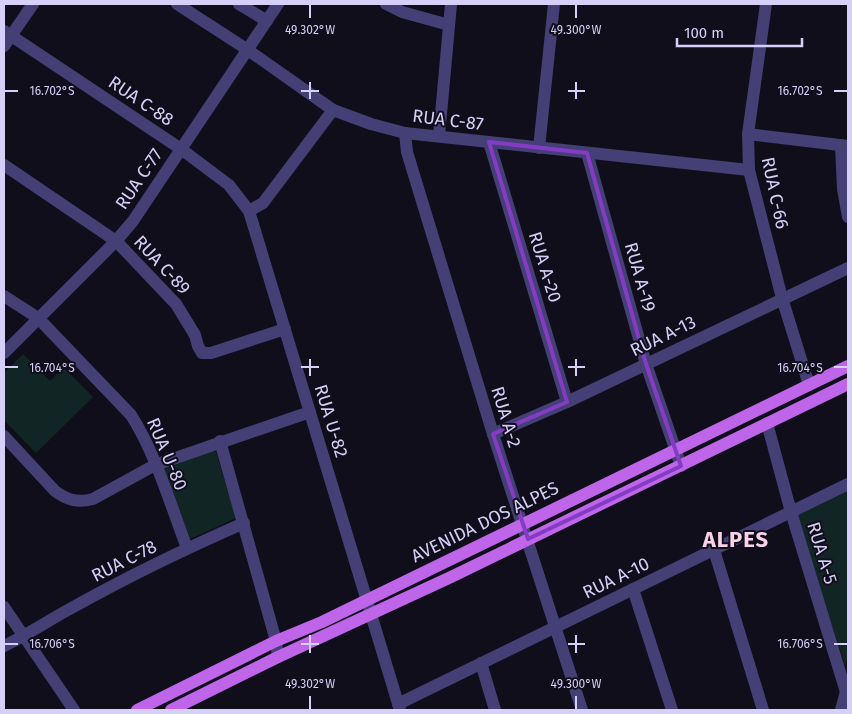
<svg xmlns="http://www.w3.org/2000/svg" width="852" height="714" font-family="'Fira Sans',sans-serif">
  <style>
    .green { fill: #122525 }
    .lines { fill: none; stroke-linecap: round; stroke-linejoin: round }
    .minor { stroke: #443f75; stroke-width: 12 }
    .major { stroke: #be65ea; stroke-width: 12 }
    .marked { fill: none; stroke: #843cc5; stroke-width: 4; stroke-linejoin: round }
    .ticks { fill: none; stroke: #d6cff8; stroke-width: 2 }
    .labels { text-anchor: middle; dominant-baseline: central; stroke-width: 4; stroke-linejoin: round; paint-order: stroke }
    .street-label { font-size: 18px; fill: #d6cff8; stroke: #110e1c }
    .district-label { font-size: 22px; font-weight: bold; letter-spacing: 1px; fill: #f9d1e9; stroke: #110e1c }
    .ticks-label { font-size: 12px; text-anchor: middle; fill: #d6cff8; stroke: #110e1c; stroke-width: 4; stroke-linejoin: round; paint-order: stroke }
  </style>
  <rect width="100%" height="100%" fill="#110e1c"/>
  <g class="green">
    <polygon points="23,354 50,381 64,368 93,397 36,453 4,420 4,373"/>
    <polygon points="208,449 216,452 236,518 190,539 162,469"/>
    <polygon points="848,489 848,655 845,666 796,515"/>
  </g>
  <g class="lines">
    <g class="minor">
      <polyline points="177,4 248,50 333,110 371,124 405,133 749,170"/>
      <polyline points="239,4 267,21"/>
      <polyline points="386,4 402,12 449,25"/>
      <polyline points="766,4 748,134 749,170 782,298 809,385"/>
      <polyline points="4,31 181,149 229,185 249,211 400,710"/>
      <polyline points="4,46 33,4"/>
      <polyline points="405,133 407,152 493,434 582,710"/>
      <polyline points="748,134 848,146"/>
      <polyline points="439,136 451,4"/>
      <polyline points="489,142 567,402"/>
      <polyline points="841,145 843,189 848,217"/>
      <polyline points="539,148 554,4"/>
      <polyline points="587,153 646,364 681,466"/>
      <polyline points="4,165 116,241 176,304 195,335 198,346 202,353 211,353 285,329"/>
      <polyline points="249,211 263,203 333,110"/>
      <path d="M4 296 38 318 131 415C155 452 171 506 187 548"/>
      <polyline points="4,353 116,241 133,221 278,4"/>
      <polyline points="767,423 791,512 846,692"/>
      <polyline points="493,434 567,402 848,268"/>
      <path d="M4 436 55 491C67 500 77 503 93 499L155 465 310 412"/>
      <polyline points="220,441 276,641 278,657"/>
      <polyline points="714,550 763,710"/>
      <polyline points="633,589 672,710"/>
      <polyline points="4,607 74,710"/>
      <path d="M4 646C29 634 52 618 77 605 131 575 187 548 244 523"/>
      <polyline points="481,663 495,710"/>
      <polyline points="398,704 848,484"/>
      <polyline points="841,710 848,684"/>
    </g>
    <g class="major">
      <polyline points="137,710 276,641 322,622 848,366"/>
      <polyline points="171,710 278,657 451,577 848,384"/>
    </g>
  </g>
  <path class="marked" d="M489 142 587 153 646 364 681 466 528 539 493 434 567 402Z"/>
  <path class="ticks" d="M310 5V18M576 5V18M310 82V99M576 82V99M5 91H18M301 91H319M568 91H585M834 91H847M310 359V376M576 359V376M5 367H18M301 367H319M568 367H585M834 367H847M310 635V653M576 635V653M5 644H18M301 644H319M568 644H585M834 644H847M310 696V709M576 696V709"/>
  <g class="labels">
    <g class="street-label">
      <text transform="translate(141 101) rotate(34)">RUA C-88</text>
      <text transform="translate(448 120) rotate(7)">RUA C-87</text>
      <text transform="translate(139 179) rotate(-56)">RUA C-77</text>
      <text transform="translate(775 193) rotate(78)">RUA C-66</text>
      <text transform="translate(162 265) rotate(47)">RUA C-89</text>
      <text transform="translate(545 267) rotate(73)">RUA A-20</text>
      <text transform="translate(640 277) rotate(74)">RUA A-19</text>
      <text transform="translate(663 336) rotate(-26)">RUA A-13</text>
      <text transform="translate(506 417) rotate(73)">RUA A-2</text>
      <text transform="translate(331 421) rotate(73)">RUA U-82</text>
      <text transform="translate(167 454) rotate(67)">RUA U-80</text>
      <text transform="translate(485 522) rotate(-26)">AVENIDA DOS ALPES</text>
      <text transform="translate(822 553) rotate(73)">RUA A-5</text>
      <text transform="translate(124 561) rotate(-27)">RUA C-78</text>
      <text transform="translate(616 578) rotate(-26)">RUA A-10</text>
    </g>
    <g class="district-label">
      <text x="736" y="539">ALPES</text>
    </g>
  </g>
  <g class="ticks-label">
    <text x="310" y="34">49.302°W</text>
    <text x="576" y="34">49.300°W</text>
    <text x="52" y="95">16.702°S</text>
    <text x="800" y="95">16.702°S</text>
    <text x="52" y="372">16.704°S</text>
    <text x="800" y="372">16.704°S</text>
    <text x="52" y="648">16.706°S</text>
    <text x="800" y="648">16.706°S</text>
    <text x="310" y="688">49.302°W</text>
    <text x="576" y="688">49.300°W</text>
  </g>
  <rect width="852" height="714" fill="none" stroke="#d6cff8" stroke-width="10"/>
  <path d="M677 38v8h125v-8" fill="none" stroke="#d6cff8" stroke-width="2.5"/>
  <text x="684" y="38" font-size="15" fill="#d6cff8" stroke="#110e1c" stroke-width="4" paint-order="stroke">100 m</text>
</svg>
